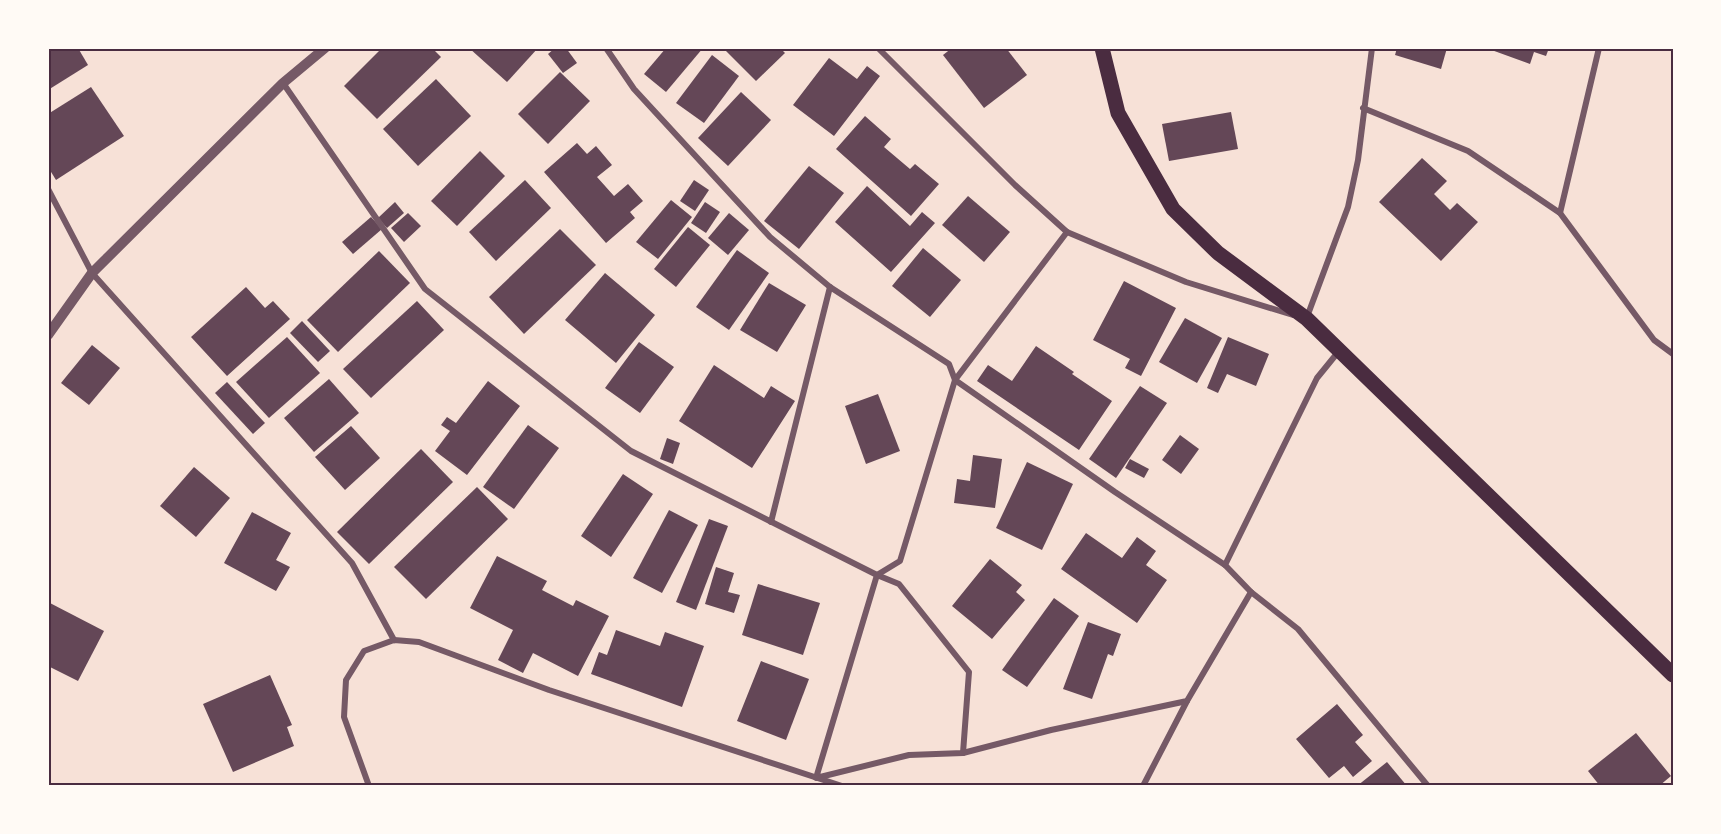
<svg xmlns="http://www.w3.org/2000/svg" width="1721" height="834" font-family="Jost,sans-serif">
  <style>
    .building { fill: #644757 }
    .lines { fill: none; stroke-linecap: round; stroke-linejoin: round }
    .minor { stroke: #755966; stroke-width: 6 }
    .tertiary { stroke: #755966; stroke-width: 10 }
    .primary { stroke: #4a2c40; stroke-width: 15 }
    .neatline { fill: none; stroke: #4a2c40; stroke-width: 2 }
  </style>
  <rect width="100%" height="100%" fill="#f7e1d7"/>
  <g class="building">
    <polygon points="48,48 78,48 88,65 48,90"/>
    <polygon points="382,48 432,48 441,57 377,119 344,86"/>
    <polygon points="469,48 538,48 507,82"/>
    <polygon points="555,48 566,48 577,63 563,73 548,54"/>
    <polygon points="666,48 703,48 666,92 644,74"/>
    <polygon points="723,48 780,48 785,53 756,81"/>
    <polygon points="952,48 1006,48 1027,75 984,108 943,55"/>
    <polygon points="1397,48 1447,48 1441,69 1395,55"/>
    <polygon points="1486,48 1549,48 1546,56 1534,52 1530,64"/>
    <polygon points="712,55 739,76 704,123 676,103"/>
    <polygon points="829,58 857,79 867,66 880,76 834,136 793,105"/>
    <polygon points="560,72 590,101 548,144 518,114"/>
    <polygon points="436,79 471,116 418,166 383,129"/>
    <polygon points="91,87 124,136 56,180 48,167 48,114"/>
    <polygon points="741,92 771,120 728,166 698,138"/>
    <polygon points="1231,112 1238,149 1169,161 1162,124"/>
    <polygon points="865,116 891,139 884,147 910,169 915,164 939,184 911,216 836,149"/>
    <polygon points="577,143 587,154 596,146 612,165 597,177 614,196 628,184 643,201 630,212 635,218 606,243 544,172"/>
    <polygon points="480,151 505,176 457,226 431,201"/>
    <polygon points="1422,158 1447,181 1434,194 1450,210 1457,203 1478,222 1441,261 1379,202"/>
    <polygon points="809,166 844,193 799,249 764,221"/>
    <polygon points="525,180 551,208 496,261 469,232"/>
    <polygon points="694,180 709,190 695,211 680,201"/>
    <polygon points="867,186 910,226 922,212 935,223 891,272 835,222"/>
    <polygon points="968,196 1010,232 984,262 942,225"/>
    <polygon points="671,200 692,217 658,259 636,242"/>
    <polygon points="395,202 404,213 387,228 378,218"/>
    <polygon points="705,202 720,212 706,233 691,223"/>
    <polygon points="408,213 421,226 404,242 391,228"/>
    <polygon points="729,213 749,230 728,255 708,238"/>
    <polygon points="371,217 382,229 353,254 342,242"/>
    <polygon points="688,227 710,245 676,287 654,269"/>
    <polygon points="560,229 596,265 524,334 489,297"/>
    <polygon points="923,248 961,280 930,317 892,286"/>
    <polygon points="737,250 769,273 729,330 696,307"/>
    <polygon points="379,251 410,283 338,352 307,320"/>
    <polygon points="605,273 655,315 616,363 565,320"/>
    <polygon points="1124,281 1176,308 1141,376 1125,368 1130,359 1093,340"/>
    <polygon points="769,283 806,305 777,352 740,330"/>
    <polygon points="246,287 265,308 273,301 290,319 227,376 191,337"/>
    <polygon points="417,301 444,330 371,398 343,369"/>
    <polygon points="1185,318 1222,338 1197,383 1159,362"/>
    <polygon points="302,321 330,351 318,362 290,333"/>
    <polygon points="287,337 320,373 269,418 236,382"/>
    <polygon points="1228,337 1269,354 1256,386 1227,374 1218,393 1207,388"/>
    <polygon points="639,342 674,367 640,413 605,388"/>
    <polygon points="92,345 120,368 89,405 61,383"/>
    <polygon points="1036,346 1074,372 1072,374 1112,401 1079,450 977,381 988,365 1012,381"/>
    <polygon points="714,365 764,398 771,386 795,401 752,468 679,421"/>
    <polygon points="329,379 359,413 314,452 284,418"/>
    <polygon points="488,381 520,406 467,475 435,451 450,431 441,425 447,417 456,423"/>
    <polygon points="227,382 265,423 253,434 215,393"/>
    <polygon points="1140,386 1167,403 1116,478 1089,459"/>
    <polygon points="878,394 900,451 866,464 845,406"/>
    <polygon points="528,425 559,448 514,509 483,487"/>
    <polygon points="351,426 380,458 345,490 315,457"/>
    <polygon points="1180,435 1199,449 1181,474 1162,460"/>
    <polygon points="667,438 680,443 673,464 660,459"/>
    <polygon points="421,449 453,482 369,564 337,532"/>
    <polygon points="973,455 1002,459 995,508 954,503 957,479 970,481"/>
    <polygon points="1130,459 1149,469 1144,478 1125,468"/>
    <polygon points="1027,462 1073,484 1042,550 996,528"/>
    <polygon points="194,467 230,498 196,537 160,506"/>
    <polygon points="623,474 653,494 611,557 581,536"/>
    <polygon points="477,487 508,519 426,599 394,567"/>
    <polygon points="669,510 698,525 662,593 633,578"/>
    <polygon points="252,512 291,533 276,560 290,567 276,591 224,563"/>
    <polygon points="709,519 728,526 696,610 676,602"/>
    <polygon points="1086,533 1122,558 1137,537 1156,551 1146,565 1167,580 1137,623 1061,569"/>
    <polygon points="497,556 547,581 542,590 573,606 576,600 609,616 578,676 533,653 523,673 498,660 513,630 470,608"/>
    <polygon points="990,559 1022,585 1016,592 1025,600 992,639 952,606"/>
    <polygon points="716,567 734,573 728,592 740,595 734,613 705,604"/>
    <polygon points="758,584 820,603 803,655 742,635"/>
    <polygon points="1054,598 1079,616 1027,687 1002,670"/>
    <polygon points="48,602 104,631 78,681 48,666"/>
    <polygon points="1088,622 1121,634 1113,656 1108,654 1092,699 1063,689"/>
    <polygon points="616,630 660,646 665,632 704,646 682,707 591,674 599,652 607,655"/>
    <polygon points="761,661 809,679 786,740 737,721"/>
    <polygon points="270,675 292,725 287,727 294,746 233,772 203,704"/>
    <polygon points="1337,704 1363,735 1355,742 1372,761 1353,777 1344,766 1329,778 1296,739"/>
    <polygon points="1636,733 1671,776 1659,786 1600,786 1588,771"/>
    <polygon points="1387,762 1407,786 1357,786"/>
  </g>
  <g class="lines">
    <g class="minor">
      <polyline points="606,48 634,89 770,237 830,287 949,364 955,380 1115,492 1225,565 1251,592 1298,629 1428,786"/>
      <polyline points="878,48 1015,185 1067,232 1186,282 1293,315"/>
      <polyline points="283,83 425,289 631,451 877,575 899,584 969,672 963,753"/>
      <polyline points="1363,108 1468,151 1560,213 1654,340 1673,354"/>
      <polyline points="48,189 92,273 352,563 394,640"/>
      <polyline points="1560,213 1599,48"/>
      <polyline points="1067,232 955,380 900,561 877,575 816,778 909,755 963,753 1051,730 1187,701 1251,592"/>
      <polyline points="1307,317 1348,207 1358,160 1372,48"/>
      <polyline points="771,522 830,287"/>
      <polyline points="1225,565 1317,378 1339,351"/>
      <polyline points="369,786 344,717 346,680 364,651 394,640 419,642 549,690 842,786"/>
      <polyline points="1143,786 1187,701"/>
    </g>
    <polyline class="tertiary" points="48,335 92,273 283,83 325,48"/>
    <polyline class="primary" points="1102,48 1118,113 1173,209 1218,253 1307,319 1673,675"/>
  </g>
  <rect width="1721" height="834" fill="none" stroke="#fffaf5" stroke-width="99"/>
  <rect x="50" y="50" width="1622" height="734" class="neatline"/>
</svg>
